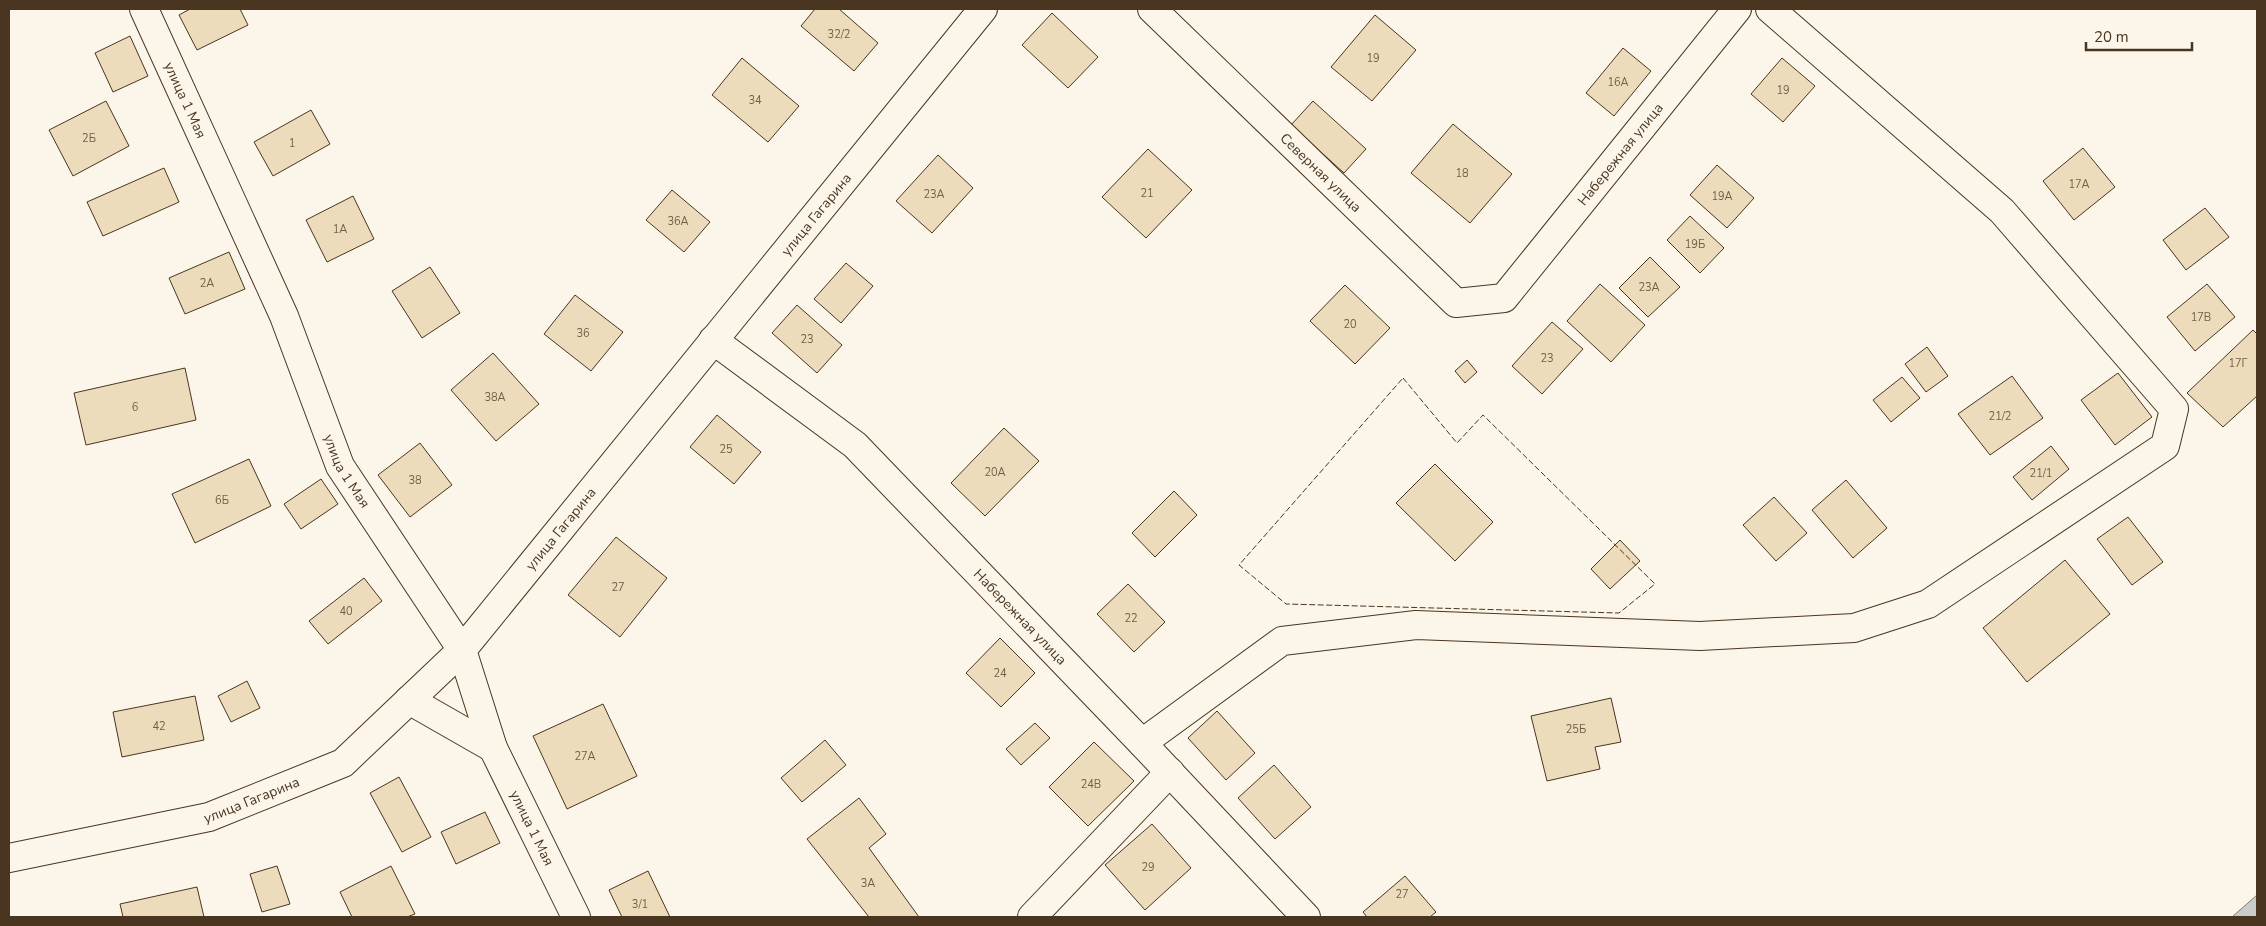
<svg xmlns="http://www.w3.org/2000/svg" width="2266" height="926" font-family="'Nunito Sans',sans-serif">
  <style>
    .water { fill: #c9cecd; stroke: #887966 }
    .building { fill: #ecdcbc; stroke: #4a3520 }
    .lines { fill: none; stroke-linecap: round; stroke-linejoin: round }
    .minor-casing { stroke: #4a3520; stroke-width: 30 }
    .minor { stroke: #fbf6e9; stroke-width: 28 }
    .fence { stroke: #4a3520; stroke-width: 1; stroke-dasharray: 6 2.5; stroke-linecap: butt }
    .labels { text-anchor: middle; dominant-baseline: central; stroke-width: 4; stroke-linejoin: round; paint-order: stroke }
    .number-label { font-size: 11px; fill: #725f47 }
    .street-label { font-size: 14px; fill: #4a3520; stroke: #fbf6e9 }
  </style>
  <rect width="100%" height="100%" fill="#fbf6e9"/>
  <polygon class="water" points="2257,895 2257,917 2232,917"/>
  <g class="building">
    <polygon points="190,9 240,9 248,25 197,50 179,15"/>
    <polygon points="815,9 839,9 878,43 854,71 801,26"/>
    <polygon points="1052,13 1098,57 1068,88 1022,45"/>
    <polygon points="1375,15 1416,50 1372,101 1331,67"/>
    <polygon points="130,36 148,76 113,92 95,53"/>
    <polygon points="1623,48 1651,71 1614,116 1586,93"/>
    <polygon points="742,58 799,106 768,142 712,95"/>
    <polygon points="1782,58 1815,86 1783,122 1751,94"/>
    <polygon points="106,101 129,146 73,176 49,130"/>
    <polygon points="1313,101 1366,149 1344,173 1291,125"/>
    <polygon points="311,110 330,144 273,176 254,142"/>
    <polygon points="1453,124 1512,174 1470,223 1411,173"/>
    <polygon points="2083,148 2115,187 2074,220 2043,181"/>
    <polygon points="1148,149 1192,190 1146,238 1102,197"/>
    <polygon points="938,155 973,188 932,233 896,201"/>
    <polygon points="1717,165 1754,198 1727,228 1690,195"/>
    <polygon points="164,168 179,202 103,236 87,202"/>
    <polygon points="672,190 710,222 684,252 646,220"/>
    <polygon points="353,196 374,239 327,262 306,220"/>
    <polygon points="2205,208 2229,237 2186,270 2163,240"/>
    <polygon points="1690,216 1724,248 1700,273 1667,240"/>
    <polygon points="229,252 245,289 185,314 169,278"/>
    <polygon points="1650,257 1680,287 1648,317 1619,288"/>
    <polygon points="846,263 873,286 841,323 814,299"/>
    <polygon points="430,267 460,313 422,338 392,291"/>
    <polygon points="1600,284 1645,325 1611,362 1567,321"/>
    <polygon points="2207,284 2235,317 2195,351 2167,317"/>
    <polygon points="1345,285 1390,328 1355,364 1310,321"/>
    <polygon points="575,295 623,332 591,371 544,334"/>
    <polygon points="797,305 842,345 817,373 772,333"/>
    <polygon points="1552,322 1583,349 1542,394 1512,366"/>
    <polygon points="2253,330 2257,334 2257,396 2223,427 2187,393"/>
    <polygon points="1927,347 1948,376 1926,392 1905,364"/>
    <polygon points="493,353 539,404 496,441 451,390"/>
    <polygon points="1467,360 1477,372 1465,383 1455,371"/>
    <polygon points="185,368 196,420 86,445 74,393"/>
    <polygon points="2118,373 2152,417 2115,445 2081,400"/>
    <polygon points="2012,376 2043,418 1990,455 1958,414"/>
    <polygon points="1902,377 1920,398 1891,422 1873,400"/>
    <polygon points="717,415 761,452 734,484 690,447"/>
    <polygon points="1004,428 1039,461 985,516 951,483"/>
    <polygon points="420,443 452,485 410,517 378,475"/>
    <polygon points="2051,446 2069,469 2032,500 2013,477"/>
    <polygon points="249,459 271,506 195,543 172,494"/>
    <polygon points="1435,464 1493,522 1455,561 1396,503"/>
    <polygon points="321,479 338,504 301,529 284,504"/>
    <polygon points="1846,480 1887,528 1853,558 1812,510"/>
    <polygon points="1174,491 1197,515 1155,557 1132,533"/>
    <polygon points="1774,497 1807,533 1776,561 1743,525"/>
    <polygon points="2128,517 2163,562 2132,585 2097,539"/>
    <polygon points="616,537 667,578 620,637 568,595"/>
    <polygon points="1620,540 1640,561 1610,589 1591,569"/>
    <polygon points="2065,560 2110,614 2027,682 1983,628"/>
    <polygon points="364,578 382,601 328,644 309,621"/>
    <polygon points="1128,584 1165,622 1134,652 1097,614"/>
    <polygon points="1000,638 1035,673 1001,707 966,673"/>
    <polygon points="247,681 260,708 231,722 218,696"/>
    <polygon points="195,696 204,740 122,757 113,712"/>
    <polygon points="1611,698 1621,742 1595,747 1600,769 1547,781 1531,716"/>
    <polygon points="603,704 637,776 567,809 533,736"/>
    <polygon points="1217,711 1255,753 1226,780 1188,738"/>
    <polygon points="1035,723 1050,738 1021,765 1006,749"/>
    <polygon points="825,740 846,765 802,802 781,778"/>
    <polygon points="1094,742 1134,781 1088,826 1049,787"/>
    <polygon points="1274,765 1311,807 1275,839 1238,798"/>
    <polygon points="399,777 431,837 402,852 370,793"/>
    <polygon points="859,798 886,834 869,848 919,917 869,917 807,839"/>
    <polygon points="485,812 500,843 456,864 441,832"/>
    <polygon points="1152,824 1191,868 1145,910 1105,865"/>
    <polygon points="277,866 290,904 262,912 250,874"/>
    <polygon points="391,866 415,914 407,917 352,917 340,892"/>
    <polygon points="648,871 670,917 622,917 609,890"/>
    <polygon points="1405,876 1436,912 1430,917 1367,917 1363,912"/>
    <polygon points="197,887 204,917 123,917 120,904"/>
  </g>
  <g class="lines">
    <g class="minor-casing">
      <g id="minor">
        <path id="s1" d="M144 9 284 316 340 466 462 650 493 748 576 917"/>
        <path id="s2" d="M1152 9 1456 303 1504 298 1737 9"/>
        <path id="s3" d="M713 340 855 445 1142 743 1306 917"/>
        <polyline points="409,700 493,748"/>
        <polyline points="1142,743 1282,641 1416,625 1700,636 1854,628 1928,604 2165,446 2174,409 2002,211 1770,9"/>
        <path id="s4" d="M9 858 209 817 343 763 462 650 983 9"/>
        <polyline points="1032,917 1170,772"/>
      </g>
    </g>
    <use href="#minor" class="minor"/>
    <polygon class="fence" points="1403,378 1457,443 1483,415 1655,584 1619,613 1286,604 1239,565"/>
  </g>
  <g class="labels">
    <g class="number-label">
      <text x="839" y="34">32/2</text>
      <text x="1373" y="58">19</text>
      <text x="1618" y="82">16А</text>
      <text x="1783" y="90">19</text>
      <text x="755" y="100">34</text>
      <text x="89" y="138">2Б</text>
      <text x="292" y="143">1</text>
      <text x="1462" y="173">18</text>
      <text x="2079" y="184">17А</text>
      <text x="1147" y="193">21</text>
      <text x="934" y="194">23А</text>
      <text x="1722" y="196">19А</text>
      <text x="678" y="221">36А</text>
      <text x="340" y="229">1А</text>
      <text x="1695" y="244">19Б</text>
      <text x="207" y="283">2А</text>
      <text x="1649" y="287">23А</text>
      <text x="2201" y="317">17В</text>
      <text x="1350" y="324">20</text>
      <text x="583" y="333">36</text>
      <text x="807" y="339">23</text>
      <text x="1547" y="358">23</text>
      <text x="2238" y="363">17Г</text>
      <text x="495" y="397">38А</text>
      <text x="135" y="407">6</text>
      <text x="2000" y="416">21/2</text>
      <text x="726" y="449">25</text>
      <text x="995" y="472">20А</text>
      <text x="2041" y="473">21/1</text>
      <text x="415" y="480">38</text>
      <text x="222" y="500">6Б</text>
      <text x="618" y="587">27</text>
      <text x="346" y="611">40</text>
      <text x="1131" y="618">22</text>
      <text x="1000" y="673">24</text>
      <text x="159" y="726">42</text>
      <text x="1576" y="729">25Б</text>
      <text x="585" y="756">27А</text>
      <text x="1091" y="784">24В</text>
      <text x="1148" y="867">29</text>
      <text x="868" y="883">3А</text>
      <text x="1402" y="894">27</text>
      <text x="640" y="904">3/1</text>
    </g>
    <g class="street-label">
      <text stroke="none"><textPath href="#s1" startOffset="100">улица 1 Мая</textPath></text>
      <text stroke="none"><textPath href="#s2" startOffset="656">Набережная улица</textPath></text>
      <text stroke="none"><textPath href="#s2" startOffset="235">Северная улица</textPath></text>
      <text stroke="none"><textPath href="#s4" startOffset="1074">улица Гагарина</textPath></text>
      <text stroke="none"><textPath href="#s1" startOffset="505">улица 1 Мая</textPath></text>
      <text stroke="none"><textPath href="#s4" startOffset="669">улица Гагарина</textPath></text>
      <text stroke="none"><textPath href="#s3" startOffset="415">Набережная улица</textPath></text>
      <text stroke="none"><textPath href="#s4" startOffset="250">улица Гагарина</textPath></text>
      <text stroke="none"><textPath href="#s1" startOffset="910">улица 1 Мая</textPath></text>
    </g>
  </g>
  <rect width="2266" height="926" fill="none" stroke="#4a3520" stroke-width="20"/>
  <path d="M2086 42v8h106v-8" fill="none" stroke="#4a3520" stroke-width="2.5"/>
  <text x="2094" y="42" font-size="15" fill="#4a3520" stroke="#fbf6e9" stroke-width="4" paint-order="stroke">20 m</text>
</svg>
